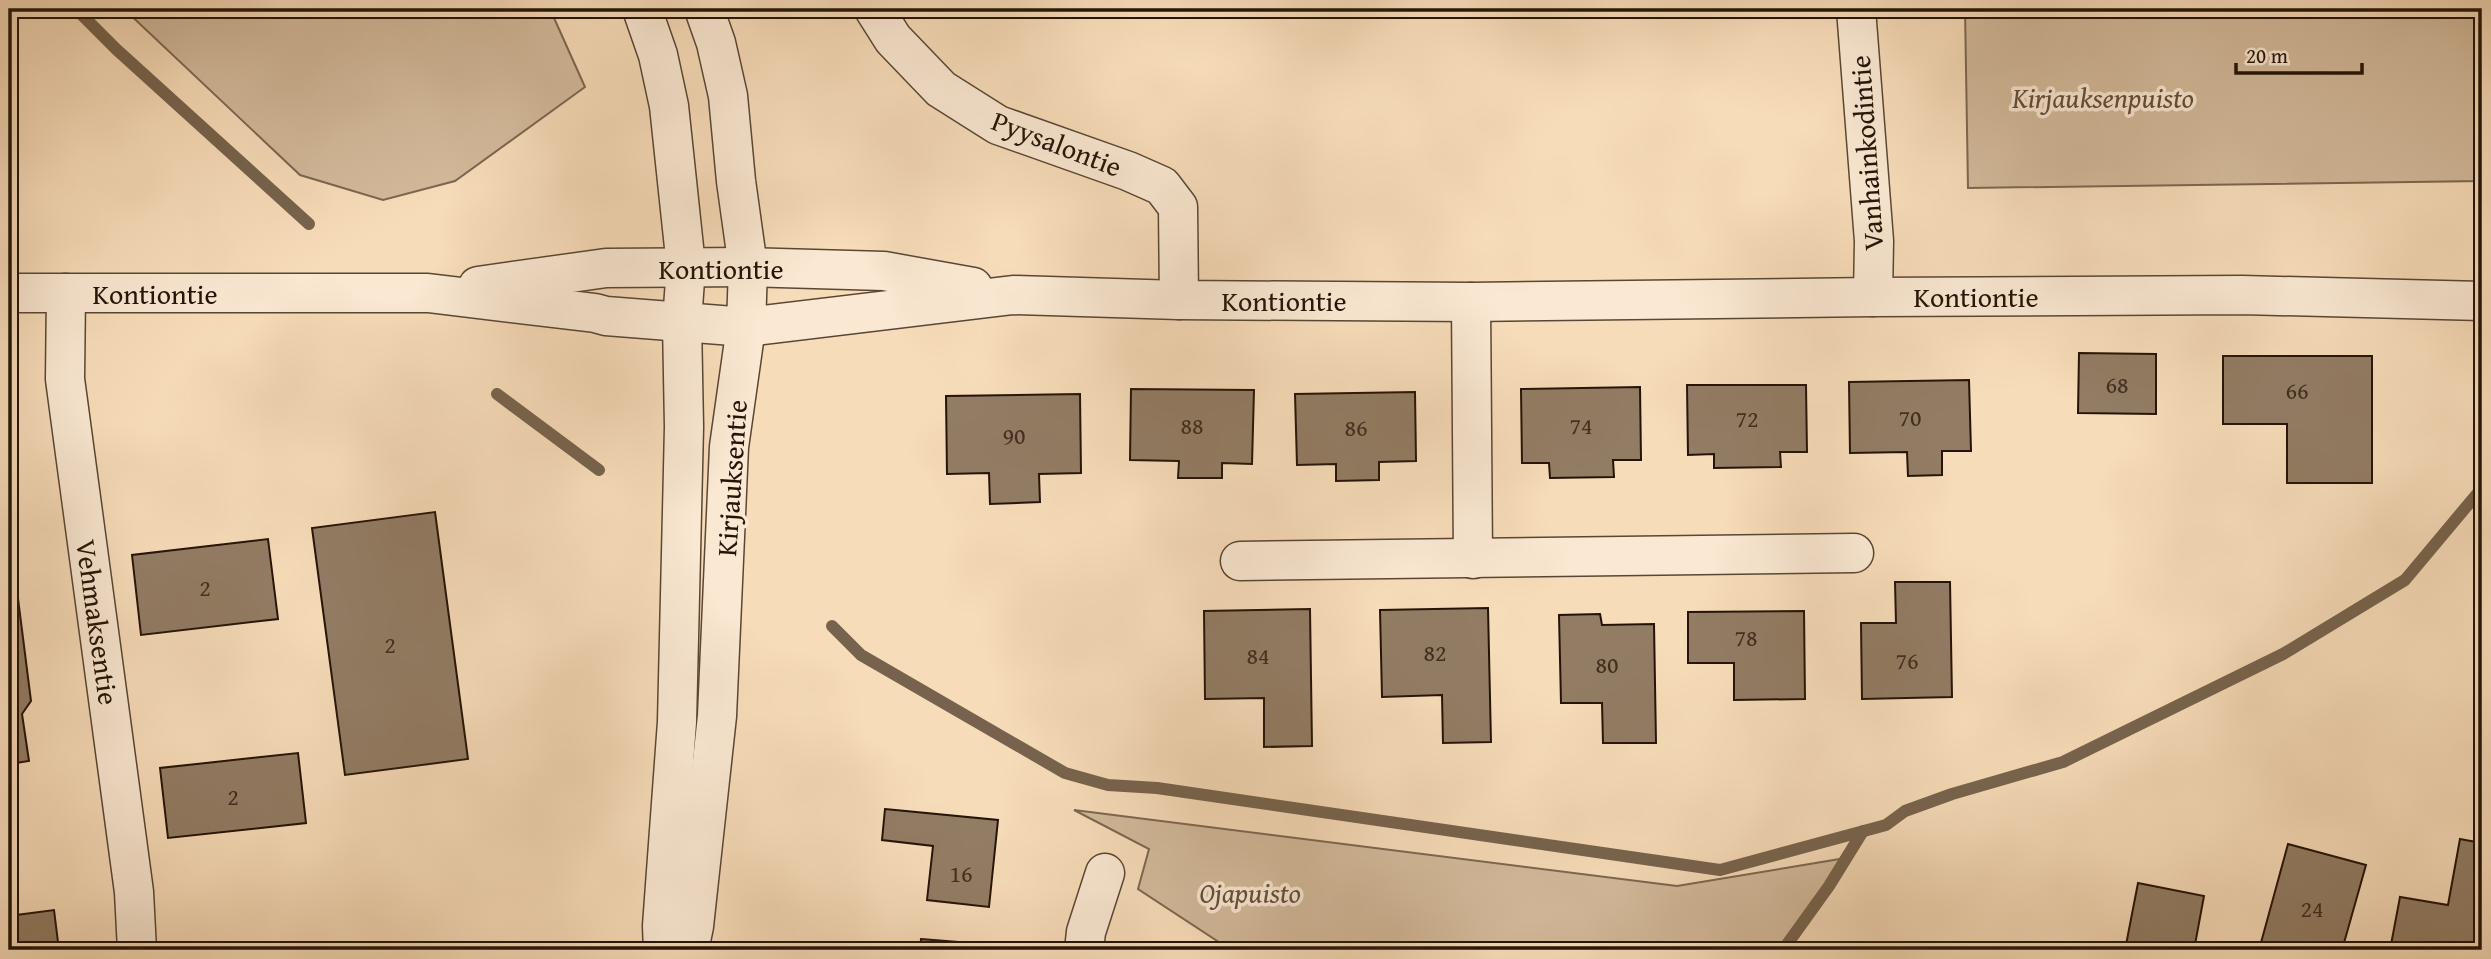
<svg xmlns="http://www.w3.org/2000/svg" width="2491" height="959" font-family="'Gentium Book Plus',serif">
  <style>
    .green { fill: #d3ba9b; stroke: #7c6751; stroke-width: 2 }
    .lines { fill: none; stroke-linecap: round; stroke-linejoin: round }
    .stream { stroke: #77634d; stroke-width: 12 }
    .building { fill: #927c64; stroke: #241407; stroke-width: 2 }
    .minor-casing { stroke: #594634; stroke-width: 41 }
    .tertiary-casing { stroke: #594634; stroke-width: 41 }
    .minor { stroke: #fae8d2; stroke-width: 38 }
    .tertiary { stroke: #fae8d2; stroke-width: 38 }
    .labels { text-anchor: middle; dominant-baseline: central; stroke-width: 7; stroke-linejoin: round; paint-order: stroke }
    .number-label { font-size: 24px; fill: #402e1e }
    .park-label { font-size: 28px; font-style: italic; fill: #614e3b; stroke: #fae8d2 }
    .street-label { font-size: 28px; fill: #241407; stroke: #fae8d2 }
  </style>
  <rect width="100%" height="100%" fill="#f7dcb9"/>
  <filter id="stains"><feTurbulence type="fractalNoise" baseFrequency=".00286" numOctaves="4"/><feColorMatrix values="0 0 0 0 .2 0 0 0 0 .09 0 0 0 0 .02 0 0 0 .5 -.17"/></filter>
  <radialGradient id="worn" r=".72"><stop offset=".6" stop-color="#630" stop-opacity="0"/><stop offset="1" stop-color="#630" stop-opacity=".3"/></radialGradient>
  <g class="green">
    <polygon points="124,9 550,9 585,87 455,181 383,200 300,175"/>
    <polygon points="1965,9 2482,9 2482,181 1968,188"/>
    <polygon points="1074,810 1677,886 1846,858 1777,950 1231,950 1138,889 1149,849"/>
  </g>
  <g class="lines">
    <g class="stream">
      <polyline points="76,9 116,49 309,224"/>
      <polyline points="497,394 599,470"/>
      <polyline points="832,626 861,655 1065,773 1108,785 1157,788 1720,870 1886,825 1905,811 1952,794 2063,762 2283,654 2405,580 2482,488"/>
      <polyline points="1783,950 1829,886 1863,831"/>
    </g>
  </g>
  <g class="building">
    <polygon points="2079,353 2156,354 2156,414 2078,413"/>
    <polygon points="2223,356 2372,356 2372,483 2287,483 2287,424 2223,424"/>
    <polygon points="1969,380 1971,451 1942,451 1942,475 1908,476 1907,452 1850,453 1849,382"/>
    <polygon points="1687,385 1806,385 1807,452 1780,452 1781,467 1714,468 1714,454 1688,455"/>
    <polygon points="1640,387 1641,460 1613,460 1614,477 1550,478 1549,463 1522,463 1521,389"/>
    <polygon points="1131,389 1254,390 1252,464 1222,463 1222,478 1178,478 1179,461 1130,460"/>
    <polygon points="1415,392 1416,461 1379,462 1379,480 1336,481 1336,464 1297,465 1295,394"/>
    <polygon points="1080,394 1081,473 1039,474 1040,502 990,504 989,473 947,474 946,396"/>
    <polygon points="435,512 468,759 345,775 312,528"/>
    <polygon points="268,539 278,619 141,635 132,555"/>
    <polygon points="9,559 13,559 31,701 22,714 29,761 9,764"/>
    <polygon points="1895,582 1950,582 1952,697 1862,699 1861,623 1896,623"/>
    <polygon points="1488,608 1491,742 1443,743 1442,695 1382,697 1380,610"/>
    <polygon points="1310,609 1312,746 1264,747 1264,698 1205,699 1204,611"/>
    <polygon points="1804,611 1805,699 1734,700 1734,663 1688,663 1688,612"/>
    <polygon points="1600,614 1602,625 1654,624 1656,743 1603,743 1602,703 1561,703 1559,615"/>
    <polygon points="298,753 306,823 168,838 160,768"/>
    <polygon points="885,809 998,820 989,907 927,900 933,846 882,840"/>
    <polygon points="2460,839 2482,843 2482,950 2390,950 2400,897 2448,905"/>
    <polygon points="2288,844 2366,865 2342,950 2259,950"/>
    <polygon points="2138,883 2204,896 2194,950 2125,950"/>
    <polygon points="54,910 59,950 9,950 9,916"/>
    <polygon points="921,939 1020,947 1019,950 920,950"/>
  </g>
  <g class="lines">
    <g class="minor-casing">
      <g id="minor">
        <polyline points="874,9 893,39 941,89 998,125 1128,171 1162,186 1178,207 1179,300"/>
        <polyline points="1856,9 1874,241 1873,297"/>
        <polyline points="478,286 606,268 748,267"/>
        <polyline points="9,293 428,293 595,313 606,316 746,327"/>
        <polyline points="66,293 65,379 134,892 137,950"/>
        <polyline points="1471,302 1473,559"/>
        <polyline points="1240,561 1854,553"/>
        <polyline points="1084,950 1086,932 1105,873"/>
      </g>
    </g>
    <g class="tertiary-casing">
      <g id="tertiary">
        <polyline points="642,9 658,55 669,106 686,266 682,322 684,427 677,722 662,926 663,950"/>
        <polyline points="748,267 884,271 973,287"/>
        <polyline points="746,327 1013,295 1179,300 1471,302 1873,297 2242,295 2482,301"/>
        <polyline points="689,950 694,926 717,716 729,447 746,327 748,267 736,181 728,96 716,43 704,9"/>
      </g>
    </g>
    <use href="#minor" class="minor"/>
    <use href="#tertiary" class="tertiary"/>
  </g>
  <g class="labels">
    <g class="number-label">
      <text x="2117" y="384">68</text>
      <text x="2297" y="390">66</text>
      <text x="1910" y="417">70</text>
      <text x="1747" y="418">72</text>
      <text x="1192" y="425">88</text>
      <text x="1581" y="425">74</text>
      <text x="1356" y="427">86</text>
      <text x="1014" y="435">90</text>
      <text x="205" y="587">2</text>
      <text x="1746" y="637">78</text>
      <text x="390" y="644">2</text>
      <text x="1435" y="652">82</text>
      <text x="1258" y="655">84</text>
      <text x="1907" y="660">76</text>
      <text x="1607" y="664">80</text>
      <text x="233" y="796">2</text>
      <text x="961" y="873">16</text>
      <text x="2312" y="908">24</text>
    </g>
    <g class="park-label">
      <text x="2103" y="97">Kirjauksenpuisto</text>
      <text x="1250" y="892">Ojapuisto</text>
    </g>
    <g class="street-label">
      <text transform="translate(1057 143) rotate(21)">Pyysalontie</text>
      <text transform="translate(1866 153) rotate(-94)">Vanhainkodintie</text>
      <text x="721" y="268">Kontiontie</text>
      <text x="155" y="293">Kontiontie</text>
      <text x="1976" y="296">Kontiontie</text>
      <text x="1284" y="300">Kontiontie</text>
      <text transform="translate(731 478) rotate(-86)">Kirjauksentie</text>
      <text transform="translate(98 622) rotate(82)">Vehmaksentie</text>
    </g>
  </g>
  <rect width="2491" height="959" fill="none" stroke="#f7dcb9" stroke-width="35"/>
  <rect x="10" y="10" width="2470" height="938" fill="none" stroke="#241407" stroke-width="3.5"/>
  <rect x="18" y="18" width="2456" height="924" fill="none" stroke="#241407" stroke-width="2"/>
  <path d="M2236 63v10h126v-10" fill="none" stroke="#241407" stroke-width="3.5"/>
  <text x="2246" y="63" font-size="21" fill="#241407" stroke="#fae8d2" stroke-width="5" paint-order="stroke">20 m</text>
  <rect width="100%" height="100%" filter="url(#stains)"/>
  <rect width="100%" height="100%" fill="url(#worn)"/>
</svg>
